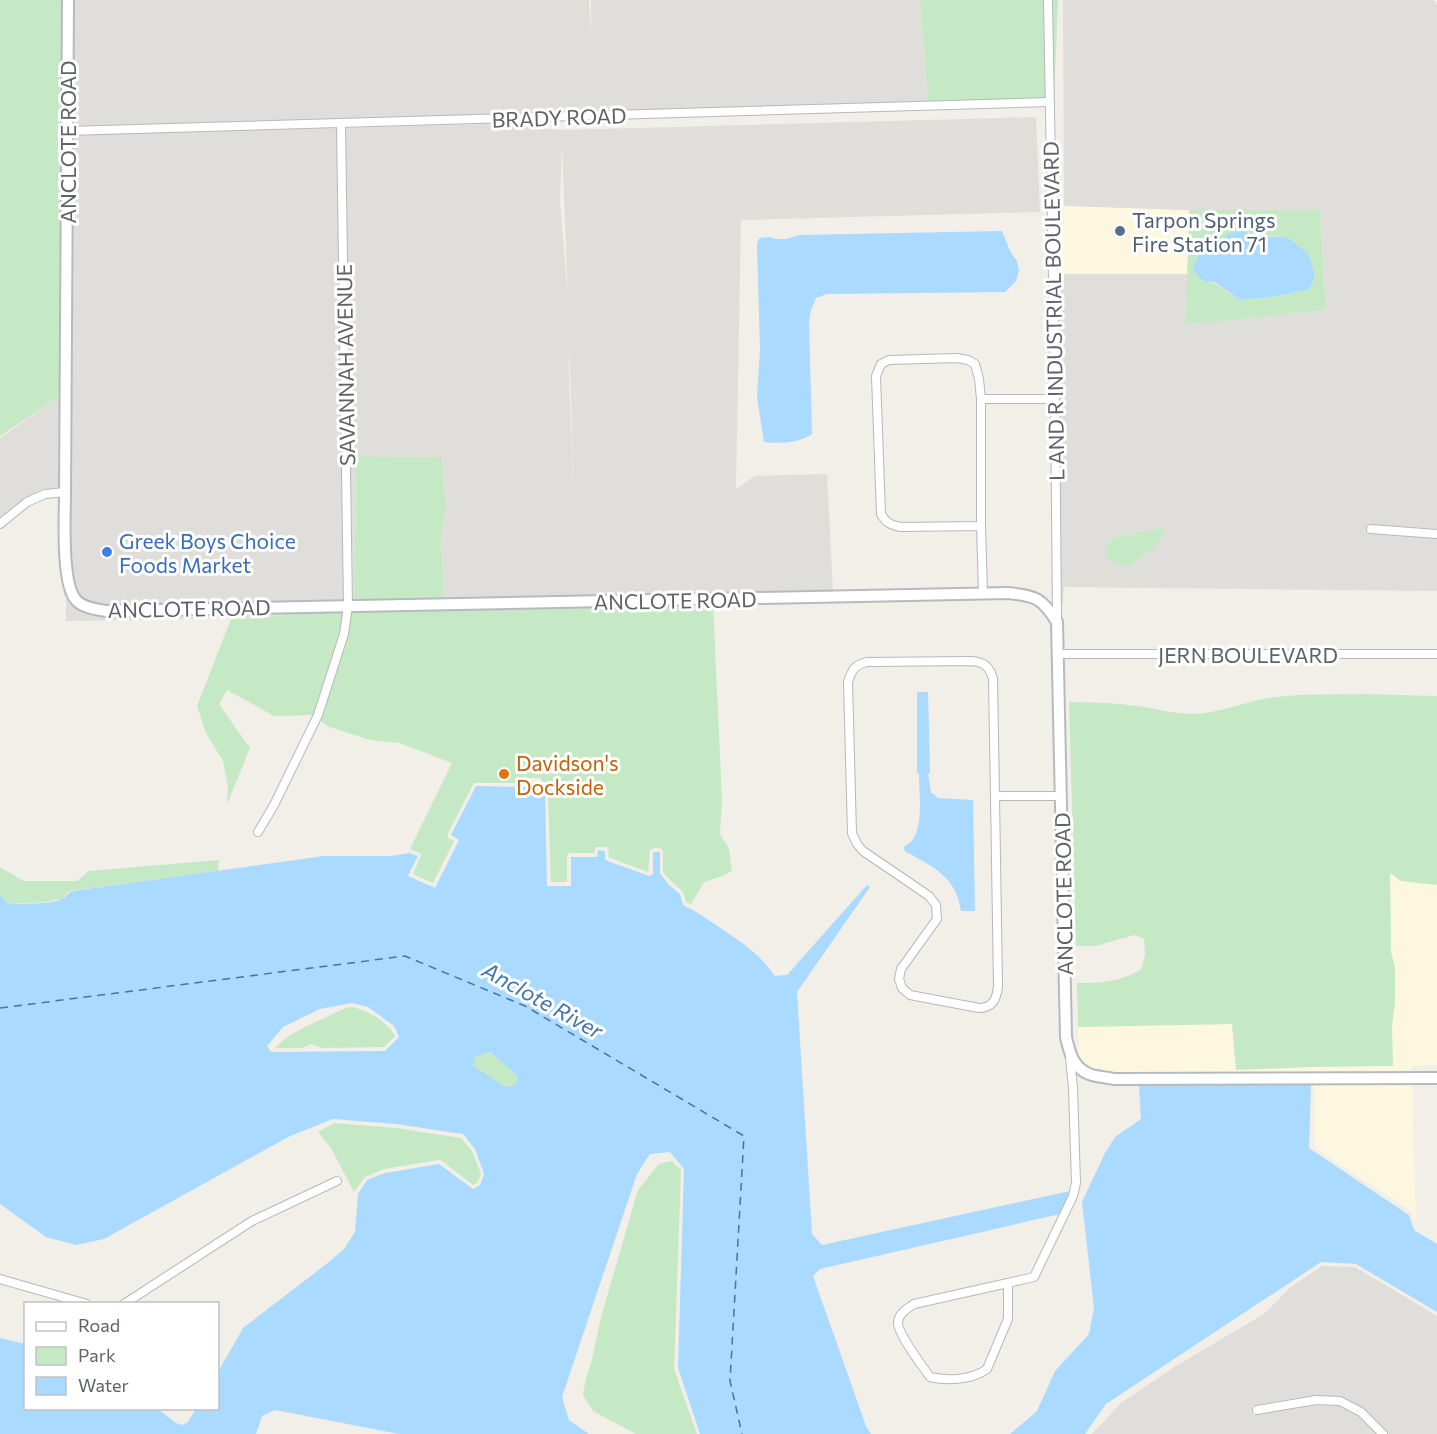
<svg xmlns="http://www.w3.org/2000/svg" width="1437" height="1434" font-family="Commissioner,sans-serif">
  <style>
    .commercial { fill: #fef7e0 }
    .industrial { fill: #e0deda; fill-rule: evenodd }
    .green { fill: #c5e8c5; fill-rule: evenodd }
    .water { fill: #aadaff; fill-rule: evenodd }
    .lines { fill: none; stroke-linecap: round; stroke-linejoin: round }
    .ferry { stroke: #4174aa; stroke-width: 1.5; stroke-dasharray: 8 6; stroke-linecap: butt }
    .street-casing { stroke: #b5b8bc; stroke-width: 10 }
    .secondary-casing { stroke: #b6babf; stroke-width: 14 }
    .street { stroke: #fff; stroke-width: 8 }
    .secondary { stroke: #fff; stroke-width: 10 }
    .service-dot { fill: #5c6f8a; stroke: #fff; stroke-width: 2 }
    .shop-dot { fill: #3f7fe0; stroke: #fff; stroke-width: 2 }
    .food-dot { fill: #e8710a; stroke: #fff; stroke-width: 2 }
    .labels { text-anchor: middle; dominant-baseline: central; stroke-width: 6; stroke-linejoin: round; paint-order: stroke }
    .street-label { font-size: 21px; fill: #5f6368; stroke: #fff }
    .service-label { font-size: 21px; fill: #4e5e75; stroke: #fff; text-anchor: start }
    .shop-label { font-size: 21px; fill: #366cbe; stroke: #fff; text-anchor: start }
    .food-label { font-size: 21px; fill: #c56008; stroke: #fff; text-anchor: start }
    .water-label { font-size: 22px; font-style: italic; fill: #4174aa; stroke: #fff }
  </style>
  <rect width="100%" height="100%" fill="#f1efe8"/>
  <g class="commercial">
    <polygon points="1064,206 1189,210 1187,274 1057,277"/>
    <polygon points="1390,872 1401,881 1437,885 1437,1065 1412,1066 1412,1073 1114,1074 1094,1070 1079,1059 1078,1027 1232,1024 1236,1070 1312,1067 1392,1025 1395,1003 1395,968 1391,952"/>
    <polygon points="1412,1082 1416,1224 1411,1211 1315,1148 1314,1083"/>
  </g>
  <g class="industrial">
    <polygon points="72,0 589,0 591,34 591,0 920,0 928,102 72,126"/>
    <path d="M1063 0H1433L1437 4V529L1368 524 1367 533 1437 538V591L1064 587 1063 604 1061 600 1057 274H1187V325L1326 310 1320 210H1189L1064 206ZM1163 527 1162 537 1105 550 1113 538Z"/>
    <path d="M1036 117 1040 212 741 220 736 489 755 476 827 474 833 591 533 596 532 598 444 599 441 535 446 510 442 457 355 456 356 510 353 601 345 128 519 123V127L562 130ZM562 144 568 297 560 202ZM569 343 575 512 569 379Z"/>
    <polygon points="337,128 344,601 107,606 88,602 78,596 73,583 70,567 69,492 72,135"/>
    <polygon points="61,395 60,488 40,490 25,498 22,500 21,507 0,529 0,438"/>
    <polygon points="64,583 85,611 321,611 261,618 66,621 66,596 64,596"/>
    <polygon points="1322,1266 1355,1267 1437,1316 1437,1434 1389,1434 1363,1408 1340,1397 1315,1395 1252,1406 1253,1415 1316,1405 1339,1406 1358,1416 1376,1434 1092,1434 1121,1403 1174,1367 1264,1314 1291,1287"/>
  </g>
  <g class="green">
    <polygon points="0,0 64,0 61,395 0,436"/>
    <polygon points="920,0 1044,0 1046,98 928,102"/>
    <polygon points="1052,0 1058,0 1054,100"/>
    <path d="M1189 210H1320L1326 310 1186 325ZM1249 233C1259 239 1267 235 1278 237 1290 239 1300 246 1308 254V290L1271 297 1240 300 1211 281 1227 236Z"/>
    <polygon points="355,456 442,457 446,510 441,535 444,599 353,601 356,510"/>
    <polygon points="1164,527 1162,537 1154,547 1130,566 1126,566 1109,560 1105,550 1113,538"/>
    <path d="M713 604 722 799 720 834 729 849 732 870 725 875 704 882 691 904 686 902 683 892 665 875 663 872V851C661 847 654 847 650 850L648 872 608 857 609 850 606 847H596L594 853H569L567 857V882H551L548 793 546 790V782H543L540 778H525L522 780 521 783H474L448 833V838L454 841 433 883 413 874 421 856 420 853 410 849 452 763 400 743 370 740 327 726 320 720 348 635 352 611Z"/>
    <polygon points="321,611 343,611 340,632 313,715 274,716 227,690 219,704 250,748 227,804 228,786 223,761 206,733 197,706 231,619 261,618"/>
    <path d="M1363 694 1437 696V885L1401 881 1390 873 1391 952 1395 968V1003L1392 1025 1393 1066 1312 1067 1236 1070 1232 1024 1078 1027 1077 983C1103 983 1117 982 1141 970L1145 955 1144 939 1134 935 1096 946H1076L1069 702C1092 702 1114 703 1137 706 1155 708 1173 714 1191 714 1216 714 1239 704 1263 699 1296 693 1330 695 1363 694Z"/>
    <polygon points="219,860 218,871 69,891 62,899 45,902 8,904 0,894 0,867 24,881 77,881 89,871"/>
    <path d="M352 1007C368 1011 387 1021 395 1036L384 1047 323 1048 310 1044 303 1048H275C289 1033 307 1026 325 1018 335 1013 341 1009 352 1007Z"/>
    <polygon points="490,1052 518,1076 516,1086 506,1087 472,1067 476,1056"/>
    <polygon points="334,1123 396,1128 461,1138 472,1151 481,1174 478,1182 473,1185 441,1160 438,1160 384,1169 365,1177 354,1192 331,1148 318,1132"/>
    <polygon points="672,1161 681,1170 674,1369 697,1434 636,1434 593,1411 583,1395 583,1393 587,1375 592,1360 601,1317 638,1190 659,1164"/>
  </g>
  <g class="water">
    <path d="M1002 231 1010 251 1017 261 1019 271 1016 281 1005 292 827 294 816 298 811 310 809 321 812 434C799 443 780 444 764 442L757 397 760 349 757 246 758 240 760 238 770 237 776 239H786L800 235Z"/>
    <polygon points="1242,231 1256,237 1278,237 1288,238 1303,249 1308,254 1314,271 1314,279 1308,290 1271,297 1240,300 1216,283 1211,281 1206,282 1200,278 1193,268 1202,246 1227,236 1227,234"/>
    <path d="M917 692H928L930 773 928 774 931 792 938 798 973 800 975 911H961C956 877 934 867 906 852L903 848C905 846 908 844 911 842 924 827 919 793 919 774L917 773Z"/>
    <path d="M525 782H539V793H545L547 886H571V857H597L598 850 605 851V860L649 876 653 874V852H660V873L669 885 680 894 683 905C696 911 707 919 719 927 741 942 759 953 775 976L787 975 867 885 870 887 797 992 812 1234 822 1245 1070 1191 1060 1214 820 1269 813 1276 866 1426 871 1434H700L678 1368 684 1169 670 1152 650 1154 637 1174 562 1397 569 1420 589 1434H399L275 1410 262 1416 256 1434H0V1338L25 1344 26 1408 158 1409 176 1423 182 1425 188 1422 196 1409 218 1408V1372L243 1328 329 1262 344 1249 355 1232 358 1194 367 1180 385 1173 439 1164 473 1189 480 1185 484 1174 475 1149 463 1134 396 1124 333 1119 290 1136 104 1239 76 1245 46 1237 0 1204V894L8 904C19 904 54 904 62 899 71 894 64 892 79 890L324 856H391L409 853 418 856 408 876 435 888 459 840 451 835 476 786 525 787ZM352 1003 368 1007 394 1026 399 1037 385 1051 271 1052 267 1046 283 1027 320 1009ZM490 1052 518 1076 516 1085 506 1087 473 1066 476 1056Z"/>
    <polygon points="1311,1084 1309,1148 1409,1215 1414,1230 1437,1244 1437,1312 1356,1264 1321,1262 1106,1404 1085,1434 1010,1434 1037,1411 1055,1371 1089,1334 1094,1308 1082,1202 1105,1153 1115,1137 1141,1119 1139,1085"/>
  </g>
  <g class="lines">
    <polyline class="ferry" points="0,1008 405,956 525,1006 744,1136 730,1381 742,1434"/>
    <g class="street-casing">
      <g id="street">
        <polyline points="1048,0 1055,390 1057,620"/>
        <polyline points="67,131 1050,102"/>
        <polyline points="981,399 1055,399"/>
        <polyline points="0,524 27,502 45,494 65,492"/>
        <path d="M981 526V399L979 379 975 364 968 360 957 358 889 360 881 364 876 376 881 514C886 523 891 525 901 527L981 526 983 593"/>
        <polyline points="1371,529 1437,534"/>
        <polyline points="1059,654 1437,654"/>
        <path d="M995 796 998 986C997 998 993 1008 979 1008L910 995 902 988 899 979 901 969 937 919 936 905 929 896 863 851 857 844 852 833 848 682C852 670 854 665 867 662L972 661C984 662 990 667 993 679L995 796H1061"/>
        <polyline points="258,832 274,805 318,715 344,634 348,606 341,123"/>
        <polyline points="0,1279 87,1304"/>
        <path d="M1008 1283V1319L987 1369C972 1380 948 1381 930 1377 923 1367 897 1333 898 1322 899 1313 907 1309 914 1304Z"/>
        <polyline points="1008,1283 1034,1277 1073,1196 1076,1183 1073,1088 1070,1058"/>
        <polyline points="124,1304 252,1221 337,1181"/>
        <polyline points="1257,1410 1316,1400 1340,1401 1361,1412 1383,1434"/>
      </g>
    </g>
    <g class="secondary-casing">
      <path id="secondary" d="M68 0 65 492C65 516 61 583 76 600 83 608 96 609 106 611L1008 593C1036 596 1042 598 1057 622L1066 1037C1069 1051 1073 1068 1089 1074 1096 1077 1106 1077 1114 1079L1437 1078"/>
    </g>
    <use href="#street" class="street"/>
    <use href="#secondary" class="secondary"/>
  </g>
  <circle class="service-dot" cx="1120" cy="231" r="6"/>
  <circle class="shop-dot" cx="107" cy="552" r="6"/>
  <circle class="food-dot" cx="504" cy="774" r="6"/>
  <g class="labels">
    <g class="street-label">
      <text transform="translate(559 117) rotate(-2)">BRADY ROAD</text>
      <text transform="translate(67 142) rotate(-90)">ANCLOTE ROAD</text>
      <text transform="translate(1053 311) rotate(-91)">L AND R INDUSTRIAL BOULEVARD</text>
      <text transform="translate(345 365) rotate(-91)">SAVANNAH AVENUE</text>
      <text transform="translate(675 600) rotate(-1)">ANCLOTE ROAD</text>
      <text transform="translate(189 608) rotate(-1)">ANCLOTE ROAD</text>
      <text x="1248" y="654">JERN BOULEVARD</text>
      <text transform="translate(1063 894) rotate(-91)">ANCLOTE ROAD</text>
    </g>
    <g class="service-label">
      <text x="1132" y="219">Tarpon Springs<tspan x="1132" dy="24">Fire Station 71</tspan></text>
    </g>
    <g class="shop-label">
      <text x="119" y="540">Greek Boys Choice<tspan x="119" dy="24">Foods Market</tspan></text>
    </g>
    <g class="food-label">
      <text x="516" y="762">Davidson's<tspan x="516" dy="24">Dockside</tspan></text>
    </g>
    <g class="water-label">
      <text transform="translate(543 1000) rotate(29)">Anclote River</text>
    </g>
  </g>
  <rect x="24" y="1302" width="195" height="108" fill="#ffffff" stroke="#bfc1c3" stroke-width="1.5"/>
  <rect x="36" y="1322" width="30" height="9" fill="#ffffff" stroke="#bfc1c3" stroke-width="1.5"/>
  <text x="78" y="1332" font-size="18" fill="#5f6368">Road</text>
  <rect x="36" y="1347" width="30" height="18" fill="#c5e8c5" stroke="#bfc1c3" stroke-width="1.5"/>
  <text x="78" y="1362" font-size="18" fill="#5f6368">Park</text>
  <rect x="36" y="1377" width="30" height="18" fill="#aadaff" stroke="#bfc1c3" stroke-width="1.5"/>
  <text x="78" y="1392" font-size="18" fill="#5f6368">Water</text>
</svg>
